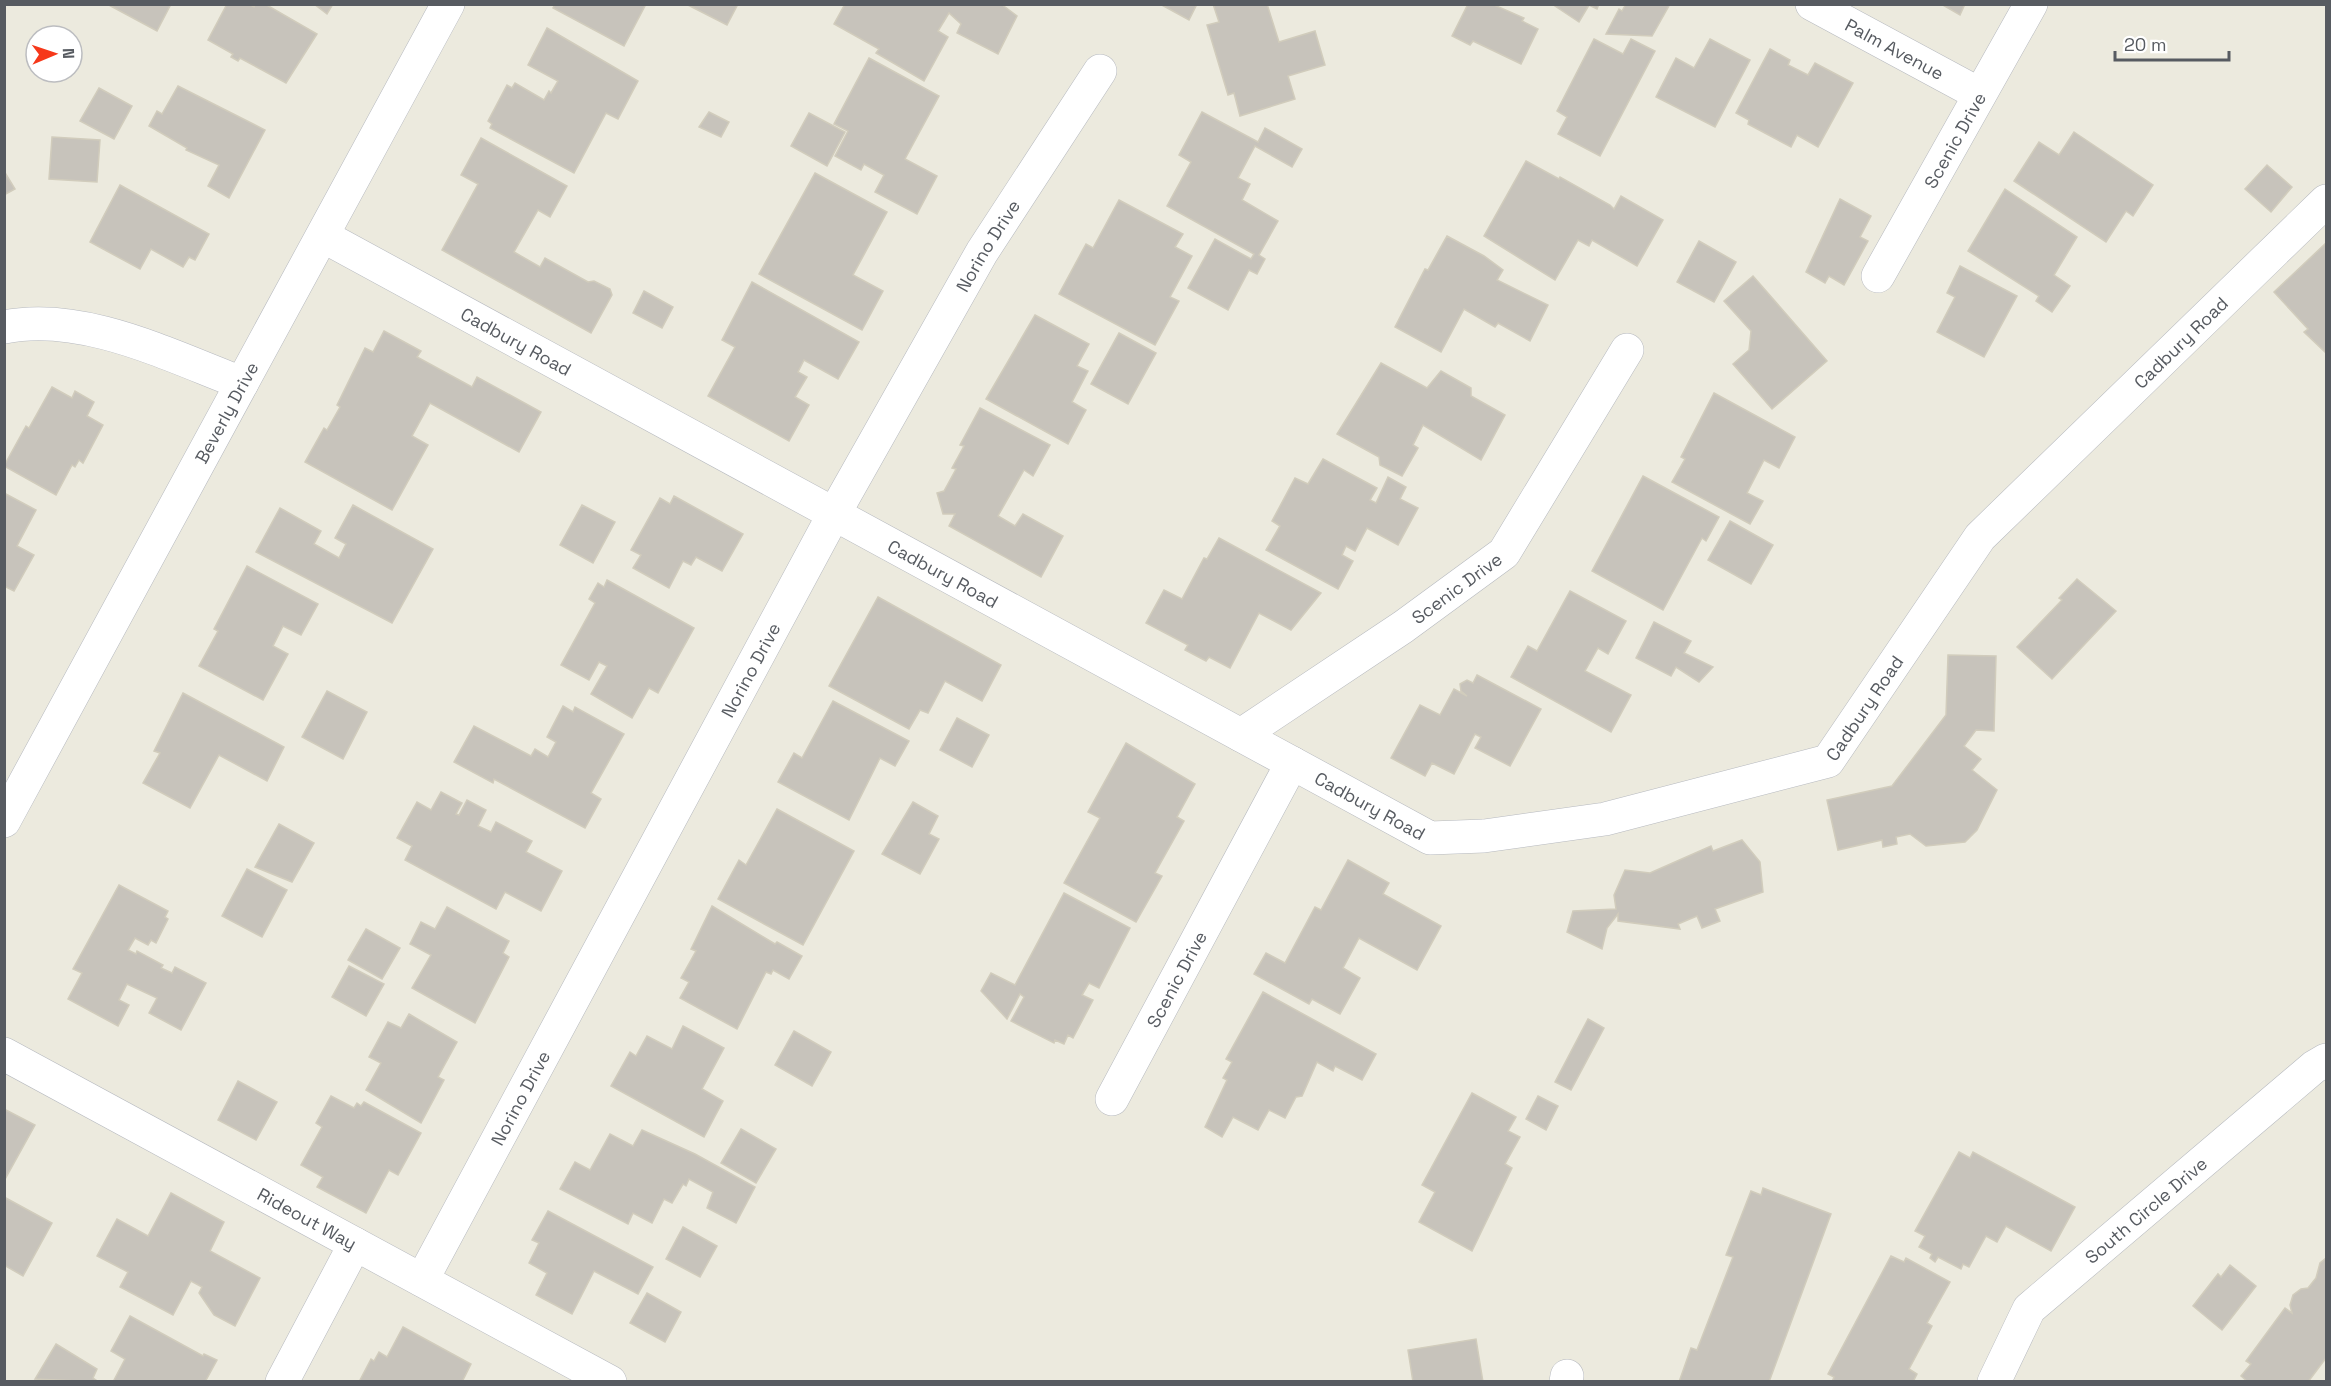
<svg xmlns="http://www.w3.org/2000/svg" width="2331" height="1386" font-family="'Space Grotesk',sans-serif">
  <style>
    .building { fill: #c7c3bb; stroke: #d1ccbc; stroke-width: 1.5 }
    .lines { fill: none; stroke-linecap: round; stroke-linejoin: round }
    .minor-casing { stroke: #b6b9bf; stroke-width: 34 }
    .tertiary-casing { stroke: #b6b9bf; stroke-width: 34 }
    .minor { stroke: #fff; stroke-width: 33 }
    .tertiary { stroke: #fff; stroke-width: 33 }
    .labels { text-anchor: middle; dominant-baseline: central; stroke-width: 5; stroke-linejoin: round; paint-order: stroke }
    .street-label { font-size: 18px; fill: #575b61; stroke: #fff }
  </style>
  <rect width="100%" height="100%" fill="#eceade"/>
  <g class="building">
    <polygon points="107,4 171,4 157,31"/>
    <polygon points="227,4 249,4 254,7 255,4 265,4 317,34 286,83 240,58 238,61 231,57 233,54 208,40"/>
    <polygon points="314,4 333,4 327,14"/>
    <polygon points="555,4 646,4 624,46 553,8"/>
    <polygon points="686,4 738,4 727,25"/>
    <polygon points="845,4 1001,4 1017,16 998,54 957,33 961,24 949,13 938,31 948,37 924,81 876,53 879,49 834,24"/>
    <polygon points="1160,4 1197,4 1189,20"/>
    <polygon points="1213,4 1267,4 1279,42 1315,31 1325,65 1288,76 1295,99 1240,116 1234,93 1228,95 1207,25 1219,22"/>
    <polygon points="1468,4 1492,4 1524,18 1522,21 1538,29 1521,64 1473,41 1470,45 1452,36"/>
    <polygon points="1552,4 1599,4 1597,9 1589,5 1579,22"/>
    <polygon points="1626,4 1670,4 1652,36 1606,34 1619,9 1622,11"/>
    <polygon points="1941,4 1965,4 1960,15"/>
    <polygon points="547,28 638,81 618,119 606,113 574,173 490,128 492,124 488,121 507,85 512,88 515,83 544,100 549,91 551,93 558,81 528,65"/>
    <polygon points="1594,39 1623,54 1631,39 1655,51 1600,156 1558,134 1567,117 1557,111"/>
    <polygon points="1710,39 1750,60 1715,127 1656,97 1676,58 1694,68"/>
    <polygon points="1770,49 1790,60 1788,65 1808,75 1815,63 1853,83 1818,147 1797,135 1791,147 1748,124 1749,120 1736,113"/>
    <polygon points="869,58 939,96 905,159 937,176 917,214 875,192 884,175 864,164 861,170 835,156 848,131 834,124"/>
    <polygon points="178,86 265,130 229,198 208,186 219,165 186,150 187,148 149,126 157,111 162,114"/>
    <polygon points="99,88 132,106 114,139 80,121"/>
    <polygon points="709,112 729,122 721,137 699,127"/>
    <polygon points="1202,112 1258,142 1265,128 1302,149 1292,167 1255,146 1238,178 1250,184 1242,200 1278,221 1259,255 1265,259 1257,274 1249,270 1228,310 1188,288 1215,239 1251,259 1254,254 1167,206 1191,162 1179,155"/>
    <polygon points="809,113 845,132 827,166 791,146"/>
    <polygon points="2074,132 2153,185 2133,216 2126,211 2106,242 2014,181 2039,142 2059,155"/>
    <polygon points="52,137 100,140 97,182 49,179"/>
    <polygon points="481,138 567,186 550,217 538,210 514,252 540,267 545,258 588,282 594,281 610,289 612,295 591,333 442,250 478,184 461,175"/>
    <polygon points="1526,161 1559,179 1560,177 1610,205 1614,209 1621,196 1663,220 1637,266 1592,240 1589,246 1578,240 1555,280 1484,236"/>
    <polygon points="2267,165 2292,187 2271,212 2245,189"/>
    <polygon points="4,171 15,189 4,195"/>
    <polygon points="815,173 887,212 853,275 883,291 862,330 759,274"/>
    <polygon points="120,185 209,234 195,260 189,257 183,267 151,249 140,269 90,242"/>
    <polygon points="2005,189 2077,237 2054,275 2070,286 2052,312 2036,301 2039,296 1968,251"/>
    <polygon points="1840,199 1871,216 1860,237 1868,241 1844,285 1829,276 1825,283 1806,272"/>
    <polygon points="1119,200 1183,234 1175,247 1192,256 1170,297 1179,301 1155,345 1059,294 1086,244 1093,248"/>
    <polygon points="1447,236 1484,256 1503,270 1497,280 1548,305 1530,341 1498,323 1495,327 1464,309 1441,352 1395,327 1425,269 1428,270"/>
    <polygon points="1699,241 1736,262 1714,302 1677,282"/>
    <polygon points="2326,243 2326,353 2304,332 2308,329 2274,292"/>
    <polygon points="1960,266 2017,296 1984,357 1937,332 1955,297 1947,293"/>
    <polygon points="1753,276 1827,361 1772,409 1733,364 1749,350 1751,331 1724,301"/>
    <polygon points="752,282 859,342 838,379 804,360 798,372 807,377 795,397 809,405 789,441 708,396 735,347 722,340"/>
    <polygon points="644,291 673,307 662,328 633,313"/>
    <polygon points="1035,315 1089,344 1077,366 1088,371 1072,402 1086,410 1068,444 986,399"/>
    <polygon points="384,331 421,351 417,357 472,387 477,377 541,412 519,452 430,403 412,436 428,445 392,510 305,462 324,428 327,430 340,407 337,405 365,348 373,352"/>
    <polygon points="1119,333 1156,353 1128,404 1091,384"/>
    <polygon points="1381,363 1427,388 1441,371 1471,388 1471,396 1505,415 1481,460 1423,425 1413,445 1418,448 1402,476 1380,465 1379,457 1337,434"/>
    <polygon points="52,387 72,398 75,391 94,402 87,416 103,425 83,463 79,460 75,467 72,465 56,495 4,466 26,426 29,428"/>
    <polygon points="1714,393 1795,437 1779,468 1764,460 1747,493 1763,501 1750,524 1672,482 1685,459 1681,457"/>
    <polygon points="980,408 1050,445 1033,476 1024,470 998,516 1015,526 1023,514 1063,536 1041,577 949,526 955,514 943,514 937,493 944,491 956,469 952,468 964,446 960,445"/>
    <polygon points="1323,459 1377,488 1370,500 1376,503 1388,477 1406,487 1400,499 1418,508 1398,545 1367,528 1355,551 1346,546 1342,555 1353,561 1338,589 1266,550 1280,526 1272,521 1295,478 1308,484"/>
    <polygon points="1643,476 1719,517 1706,541 1702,538 1663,610 1592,571"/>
    <polygon points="4,493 36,510 17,546 34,555 14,591 4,586"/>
    <polygon points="674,496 743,534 722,571 696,557 691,565 683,561 669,588 633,568 641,555 631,550 660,498 670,504"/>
    <polygon points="353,505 433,549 392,623 256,552 280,508 321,531 314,544 339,558 346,544 335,538"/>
    <polygon points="582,505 615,522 593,563 560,545"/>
    <polygon points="1730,521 1773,545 1751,584 1708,560"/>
    <polygon points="1219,538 1321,593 1291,630 1259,613 1230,668 1209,657 1206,661 1185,650 1188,645 1146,623 1164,590 1182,599 1204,558 1207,559"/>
    <polygon points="247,566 318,604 301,635 283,626 273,646 288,654 263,700 199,666 218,631 214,629"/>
    <polygon points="2077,579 2116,611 2052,679 2017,647 2062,600 2059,598"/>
    <polygon points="607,580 694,628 658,693 649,688 632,718 591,694 607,666 599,662 589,680 561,665 595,603 589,599 598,583 604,587"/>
    <polygon points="1570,591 1626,621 1608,654 1598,648 1585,671 1631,695 1611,732 1511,677 1528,646 1537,651"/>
    <polygon points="878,597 1001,665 982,701 945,681 928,713 920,710 909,729 829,686"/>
    <polygon points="1654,622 1691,641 1684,653 1713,667 1699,682 1676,667 1671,676 1636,658"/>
    <polygon points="1948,655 1996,656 1994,731 1976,730 1964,746 1981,759 1972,770 1997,790 1977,830 1965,842 1926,846 1910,834 1896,837 1897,844 1883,847 1882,840 1838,850 1827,800 1892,786 1946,715"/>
    <polygon points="1477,675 1541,709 1510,766 1475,748 1481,737 1475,734 1454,774 1432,763 1425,776 1391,758 1420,705 1440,715 1454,689 1467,696 1461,691 1460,684 1467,680 1473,683"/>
    <polygon points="327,691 367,712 343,759 302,737"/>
    <polygon points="183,693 284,747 267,781 219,755 190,808 143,783 160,753 154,751"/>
    <polygon points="833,701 909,741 895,766 880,758 849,820 778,782 794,753 802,758"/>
    <polygon points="563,706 573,712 575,707 624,734 591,793 601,799 585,828 494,779 493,783 454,762 474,726 531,756 535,749 548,757 556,742 547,737"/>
    <polygon points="957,718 989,735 972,767 940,750"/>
    <polygon points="1126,743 1195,784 1177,817 1184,821 1155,873 1162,876 1136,922 1064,883 1100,818 1088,812"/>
    <polygon points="441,792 462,803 456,814 459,815 467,800 486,810 478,826 491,832 496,822 532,841 526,852 562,871 541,911 505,892 496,909 405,860 412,846 397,838 417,802 431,810"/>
    <polygon points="913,802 938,816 929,834 939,839 920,874 882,854"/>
    <polygon points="777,809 854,851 803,945 718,899 739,860 746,865"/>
    <polygon points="279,824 314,843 292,882 255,867"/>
    <polygon points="1742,840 1760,862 1763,892 1715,909 1720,921 1702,928 1697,916 1678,924 1680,929 1618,921 1618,914 1607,928 1602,949 1567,932 1573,911 1616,909 1614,895 1625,870 1650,873 1711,846 1713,851"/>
    <polygon points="1348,860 1389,883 1383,894 1441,926 1417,970 1359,938 1343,968 1360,978 1340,1014 1312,999 1309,1004 1254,974 1266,953 1285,963 1315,907 1321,910"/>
    <polygon points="247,869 287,890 262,937 222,916"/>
    <polygon points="119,885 168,911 165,917 168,919 156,943 151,940 148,945 135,938 128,950 136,954 137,951 163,965 161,968 172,973 175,967 206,983 181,1030 149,1013 157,998 127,984 119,1000 129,1005 118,1026 68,999 82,973 73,969"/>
    <polygon points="1064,893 1130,928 1099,988 1089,983 1082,995 1093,1000 1073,1038 1068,1035 1064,1044 1055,1040 1054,1043 1011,1021 1024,997 1020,994 1007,1019 981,991 991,973 1015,985"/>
    <polygon points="712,906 775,944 777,942 802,956 789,979 773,970 771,974 766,972 737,1029 680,998 689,982 681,978 696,951 691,949"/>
    <polygon points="447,907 509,941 503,953 509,957 475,1023 412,988 431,955 410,944 421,922 435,929"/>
    <polygon points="366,929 400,948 382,979 348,960"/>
    <polygon points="349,966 384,984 366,1016 332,997"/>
    <polygon points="1263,992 1376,1054 1362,1080 1335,1066 1333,1071 1317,1062 1302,1096 1296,1097 1285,1118 1269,1110 1258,1130 1233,1117 1222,1137 1205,1127 1227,1080 1223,1078 1232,1062 1226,1059"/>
    <polygon points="409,1014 457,1042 438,1077 444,1080 421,1123 366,1090 381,1063 369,1057 388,1022 401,1028"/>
    <polygon points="1588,1019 1604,1028 1571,1090 1555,1082"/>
    <polygon points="683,1026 724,1048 702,1089 723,1101 704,1137 611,1086 630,1052 636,1056 647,1036 672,1049"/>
    <polygon points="794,1031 831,1052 812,1086 775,1065"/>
    <polygon points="238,1081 277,1102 256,1140 218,1120"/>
    <polygon points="1472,1093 1516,1117 1508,1131 1520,1137 1505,1164 1512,1168 1472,1251 1419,1222 1435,1192 1422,1185"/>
    <polygon points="331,1096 354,1108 357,1103 361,1106 364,1102 421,1133 398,1175 389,1170 366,1213 317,1187 323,1177 301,1165 322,1127 316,1123"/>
    <polygon points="1538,1096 1558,1106 1546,1130 1526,1119"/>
    <polygon points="4,1109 35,1125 4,1181"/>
    <polygon points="741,1129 776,1149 756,1183 721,1163"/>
    <polygon points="642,1130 695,1154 755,1187 736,1223 707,1208 713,1192 689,1179 686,1186 683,1184 672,1203 664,1199 652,1223 633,1213 628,1224 560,1189 575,1162 590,1170 610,1134 633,1146"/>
    <polygon points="1959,1152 1970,1158 1973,1152 2075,1207 2051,1251 2006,1226 1997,1242 1986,1236 1969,1267 1963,1264 1961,1269 1938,1257 1935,1262 1930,1258 1932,1254 1919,1247 1925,1236 1915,1231"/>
    <polygon points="1763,1188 1831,1214 1769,1382 1679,1382 1691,1348 1697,1350 1733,1257 1726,1255 1751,1191 1761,1195"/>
    <polygon points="171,1193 224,1222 210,1251 260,1278 235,1326 214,1315 199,1293 202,1287 191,1281 173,1315 120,1287 128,1272 97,1256 117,1219 148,1236"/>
    <polygon points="4,1197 52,1223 23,1276 4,1265"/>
    <polygon points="548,1211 653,1267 638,1294 594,1271 572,1314 536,1295 547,1273 529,1263 539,1243 532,1240"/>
    <polygon points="683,1227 717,1246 700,1277 666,1259"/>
    <polygon points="1891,1256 1904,1262 1906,1258 1950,1282 1927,1323 1932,1326 1909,1369 1917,1374 1913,1382 1832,1382 1834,1377 1828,1374"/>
    <polygon points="2326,1258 2326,1358 2308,1382 2248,1382 2241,1376 2251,1364 2246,1361 2285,1308 2292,1313 2290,1305 2293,1295 2301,1289 2308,1288 2316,1278 2320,1263"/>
    <polygon points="2230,1265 2256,1286 2222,1330 2193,1306 2218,1274 2221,1277"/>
    <polygon points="647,1293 681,1312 665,1342 630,1323"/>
    <polygon points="130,1316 203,1356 204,1354 217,1360 205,1382 113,1382 125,1359 111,1351"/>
    <polygon points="403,1327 471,1364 462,1382 359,1382 371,1359 374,1361 379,1352 387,1357"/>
    <polygon points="1476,1339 1483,1382 1413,1382 1408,1350"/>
    <polygon points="56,1344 97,1369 93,1378 99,1382 35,1379"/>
  </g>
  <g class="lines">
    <g class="minor-casing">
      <g id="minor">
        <path id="s1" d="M1812 4 1979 94"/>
        <path id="s2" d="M323 236 1430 838 1484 836 1605 819 1828 761 1980 537 2326 201"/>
        <path id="s3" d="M1878 276 2031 4"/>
        <path d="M4 327C83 311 170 356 242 383"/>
        <path id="s4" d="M1241 735 1403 627 1504 553 1627 350"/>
        <path id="s5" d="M4 1054 610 1382"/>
        <path id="s6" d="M1112 1099 1292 763"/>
        <path id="s7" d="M422 1280 834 514 982 252 1100 71"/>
        <polyline points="282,1382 355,1244"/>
        <polyline points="1566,1382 1567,1376"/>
        <path id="s8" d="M1994 1382 2029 1309 2314 1067 2326 1060"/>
      </g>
    </g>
    <g class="tertiary-casing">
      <g id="tertiary">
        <path id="s9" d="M4 821 448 4"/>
      </g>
    </g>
    <use href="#minor" class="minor"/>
    <use href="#tertiary" class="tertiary"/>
  </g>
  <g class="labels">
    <g class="street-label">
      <text stroke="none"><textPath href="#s1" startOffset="94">Palm Avenue</textPath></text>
      <text stroke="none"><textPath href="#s3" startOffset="156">Scenic Drive</textPath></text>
      <text stroke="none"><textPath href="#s7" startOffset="1179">Norino Drive</textPath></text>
      <text stroke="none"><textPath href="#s2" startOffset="220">Cadbury Road</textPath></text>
      <text stroke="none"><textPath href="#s2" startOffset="2217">Cadbury Road</textPath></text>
      <text stroke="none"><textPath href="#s9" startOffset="465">Beverly Drive</textPath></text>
      <text stroke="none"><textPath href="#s2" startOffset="706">Cadbury Road</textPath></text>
      <text stroke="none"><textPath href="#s4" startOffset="261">Scenic Drive</textPath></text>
      <text stroke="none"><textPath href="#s7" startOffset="693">Norino Drive</textPath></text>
      <text stroke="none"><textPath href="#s2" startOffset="1731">Cadbury Road</textPath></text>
      <text stroke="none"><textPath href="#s2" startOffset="1192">Cadbury Road</textPath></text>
      <text stroke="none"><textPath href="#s6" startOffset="136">Scenic Drive</textPath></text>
      <text stroke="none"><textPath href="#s7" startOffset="207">Norino Drive</textPath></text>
      <text stroke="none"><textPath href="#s8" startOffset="234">South Circle Drive</textPath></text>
      <text stroke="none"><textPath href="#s5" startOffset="345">Rideout Way</textPath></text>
    </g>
  </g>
  <rect width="2331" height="1386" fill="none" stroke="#575b61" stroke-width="12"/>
  <g transform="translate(54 54) rotate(88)"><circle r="28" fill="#ffffff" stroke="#bcbdc0" stroke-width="1.5"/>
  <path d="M0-4.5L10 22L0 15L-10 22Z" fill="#f6381a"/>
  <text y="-9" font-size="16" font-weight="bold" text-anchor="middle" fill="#575b61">N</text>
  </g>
  <path d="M2115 51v9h114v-9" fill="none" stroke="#575b61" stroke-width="3"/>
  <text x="2124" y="51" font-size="18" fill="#575b61" stroke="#ffffff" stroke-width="4.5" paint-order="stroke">20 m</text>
</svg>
